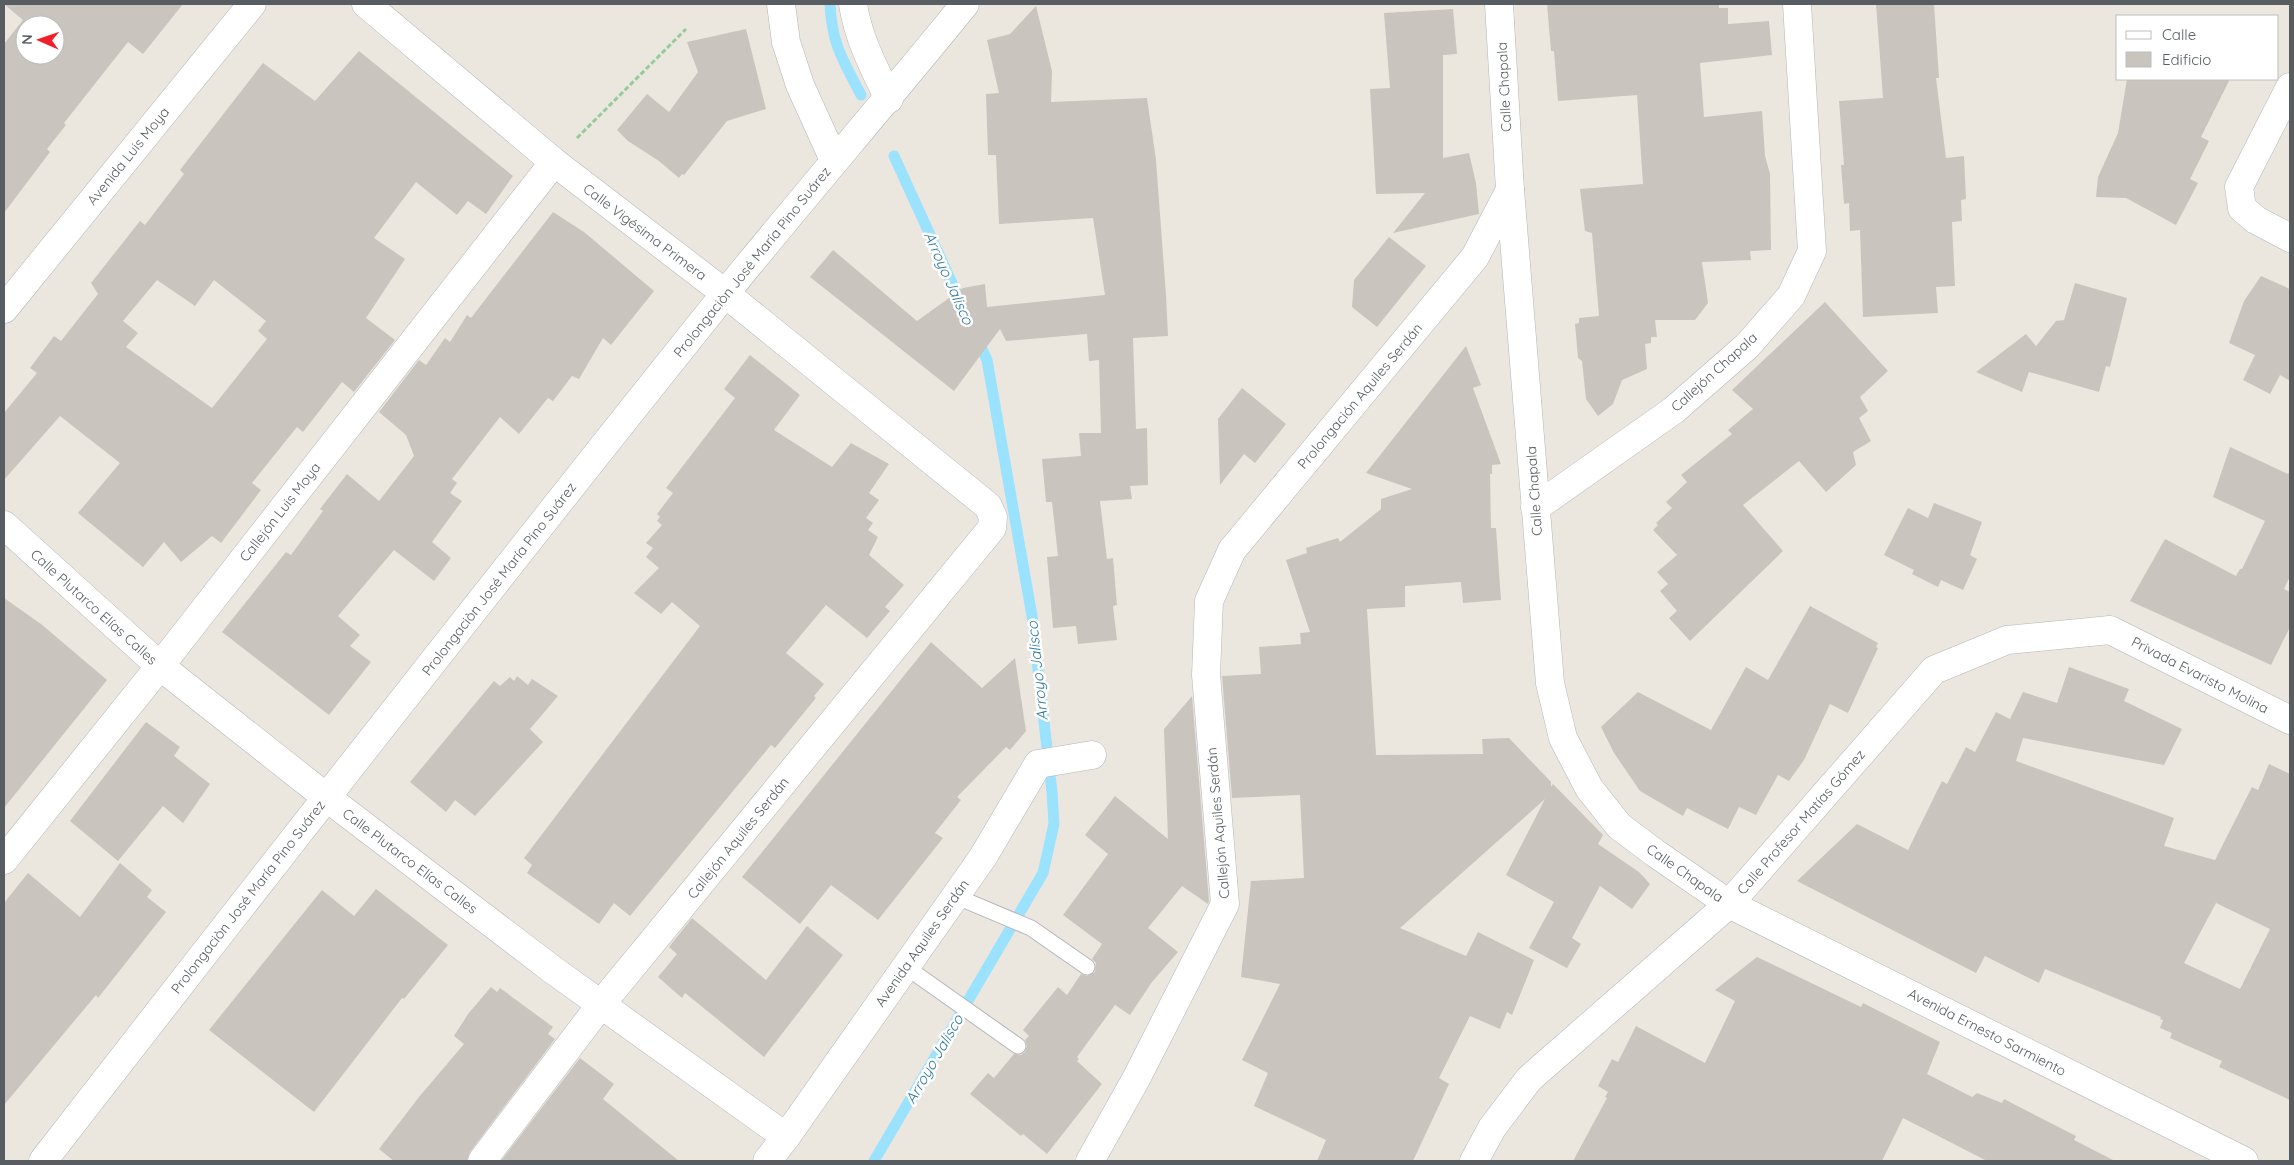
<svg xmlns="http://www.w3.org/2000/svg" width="2294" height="1165" font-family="Quicksand,sans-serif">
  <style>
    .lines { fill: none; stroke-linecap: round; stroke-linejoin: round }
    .stream { stroke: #9be2ff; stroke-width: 11 }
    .building { fill: #c9c4bd; fill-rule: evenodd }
    .lane-casing { stroke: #b2b6bb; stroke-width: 17 }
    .street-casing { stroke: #b2b6bb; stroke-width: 29 }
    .secondary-casing { stroke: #b0b6bb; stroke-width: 29 }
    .path { stroke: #94cc9c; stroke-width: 3; stroke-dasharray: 5 2.5; stroke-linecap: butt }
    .lane { stroke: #fff; stroke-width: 15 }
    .street { stroke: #fff; stroke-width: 28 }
    .secondary { stroke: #fff; stroke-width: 28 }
    .labels { text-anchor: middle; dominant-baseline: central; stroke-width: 5; stroke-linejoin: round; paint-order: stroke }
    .street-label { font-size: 14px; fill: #575d61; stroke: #fff }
    .water-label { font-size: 15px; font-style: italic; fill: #3079a3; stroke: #fff }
  </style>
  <rect width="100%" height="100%" fill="#ece7de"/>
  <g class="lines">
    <g class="stream">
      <path d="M830 4C832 45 843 60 861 95"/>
      <polyline points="894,156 962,305"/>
      <polyline points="874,1161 1043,873 1054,824 1052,792 1032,616 987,360 977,338"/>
    </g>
  </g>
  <g class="building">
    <path d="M4 4H183L143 54 128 42 64 123 66 125 47 149 50 152 4 213V44L23 20ZM25 25H55V55H25Z"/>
    <polygon points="1547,4 1719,4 1719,8 1728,8 1728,24 1769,21 1772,55 1700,63 1704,117 1762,111 1765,156 1770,174 1771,250 1750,251 1751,260 1702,262 1708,303 1695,320 1655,320 1657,337 1651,337 1651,343 1645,344 1647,369 1622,380 1613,404 1598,416 1586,399 1582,361 1578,358 1575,324 1579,323 1579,318 1599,316 1592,233 1585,231 1580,189 1643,184 1637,95 1558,101 1554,51 1551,51"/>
    <polygon points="1876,4 1934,4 1939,78 1936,78 1946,158 1964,156 1966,199 1961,200 1962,221 1952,222 1955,286 1936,287 1938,313 1863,317 1860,230 1850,231 1849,203 1844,204 1841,165 1844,165 1839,101 1883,98"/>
    <polygon points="1036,6 1052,71 1051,102 1147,98 1156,160 1166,295 1168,336 1133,338 1136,429 1147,428 1148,485 1130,486 1132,499 1100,501 1107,559 1113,558 1117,605 1113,606 1117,640 1078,644 1076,626 1053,628 1047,557 1058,556 1052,502 1046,502 1042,459 1081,456 1079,433 1101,433 1099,360 1089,361 1087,334 1006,341 1000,329 954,391 810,277 833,250 917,321 963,288 985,284 987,307 1105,295 1093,218 999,224 996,155 988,155 986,94 999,93 987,40 1010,34"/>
    <polygon points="1453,9 1457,54 1443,55 1443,158 1469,153 1476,183 1479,214 1393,233 1425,193 1376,194 1370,89 1390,88 1384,13"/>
    <polygon points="746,29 766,109 727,121 684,175 682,174 679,178 659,161 628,141 617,130 647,94 669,112 698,72 687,42"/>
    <path d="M359 51 513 176 486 214 468 201 457 215 416 182 374 238 405 259 366 318 395 340 354 392 342 382 303 432 297 427 252 483 261 490 221 543 212 536 181 562 164 542 143 567 78 513 120 463 60 416 4 480V413L37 373 30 368 54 336 61 341 98 294 91 283 140 221 145 225 184 174 180 170 263 63 315 101ZM157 280 195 306 214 280 266 321 258 331 267 339 212 408 126 347 138 333 123 321Z"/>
    <polygon points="2127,79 2230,79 2201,137 2209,141 2190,179 2198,183 2176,225 2126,198 2096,197 2098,177 2118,133"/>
    <polygon points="553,212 584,232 654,291 611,345 603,338 579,379 572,376 553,401 548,398 519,434 500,417 452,479 457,483 450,493 462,501 432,542 451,558 434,581 394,550 338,616 360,635 350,646 371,662 329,715 222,632 286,552 291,555 323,511 320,509 347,474 379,501 414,456 406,435 379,412 419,360 426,365 445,338 450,342 467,315 471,318"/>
    <polygon points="1389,237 1426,266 1377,327 1352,307 1354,280"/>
    <polygon points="2261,276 2290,289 2290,381 2280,375 2270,394 2243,380 2255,355 2229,343 2244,301"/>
    <polygon points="2075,283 2127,298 2110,367 2106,366 2099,392 2029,372 2022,392 1976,372 2026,334 2036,346 2056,321 2064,320"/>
    <polygon points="1825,302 1888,371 1860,397 1868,411 1859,418 1871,441 1853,452 1856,465 1826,492 1799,461 1743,505 1783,551 1690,641 1669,618 1677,611 1660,591 1668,584 1657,572 1677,555 1653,530 1658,525 1656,523 1672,508 1666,502 1687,482 1681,475 1732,434 1728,430 1753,409 1732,390"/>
    <polygon points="1466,346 1481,385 1473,388 1501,464 1492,465 1492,474 1490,474 1491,528 1496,528 1501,600 1463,603 1461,582 1405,586 1405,607 1367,609 1376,755 1483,754 1482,739 1509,738 1551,782 1551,787 1553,784 1603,835 1598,844 1639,872 1650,884 1632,909 1600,886 1572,938 1581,944 1567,968 1529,948 1554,902 1506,875 1545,799 1400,928 1466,956 1478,932 1534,960 1512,1015 1507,1012 1500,1029 1470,1016 1439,1078 1449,1084 1413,1161 1317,1161 1326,1140 1254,1106 1268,1073 1242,1060 1280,984 1241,977 1251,881 1304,878 1300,795 1232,798 1222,676 1261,674 1259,647 1301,644 1300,633 1310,632 1286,560 1307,553 1306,548 1338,538 1340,542 1381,509 1381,499 1412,489 1366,473"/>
    <polygon points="750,355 800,395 774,430 832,467 851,443 889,464 869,493 879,500 866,518 873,523 868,530 878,537 869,555 904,585 885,607 890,611 867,638 826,605 786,653 824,684 814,696 816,698 775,748 771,745 630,916 614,903 599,924 527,873 532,865 524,858 700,626 672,602 661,614 634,593 659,568 646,557 653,548 646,543 662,525 657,521 660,517 657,514 673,493 666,488 735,398 724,389"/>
    <polygon points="1242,388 1286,424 1255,463 1244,454 1220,485 1218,419"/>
    <polygon points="2230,447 2288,474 2290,471 2290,576 2284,589 2290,592 2290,627 2271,665 2130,601 2165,539 2236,576 2240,569 2242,569 2265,521 2213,497"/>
    <polygon points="1934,503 1982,522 1970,555 1977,559 1963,590 1941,580 1938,587 1912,574 1914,570 1884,555 1908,508 1928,518"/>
    <polygon points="4,598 41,624 107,680 4,808"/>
    <polygon points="1810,606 1878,643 1876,647 1878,648 1848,713 1830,704 1804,760 1789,781 1778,775 1756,815 1739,807 1728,829 1687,808 1683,816 1640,791 1614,753 1601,727 1638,692 1711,730 1746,667 1768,680"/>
    <polygon points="931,642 982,688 1015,658 1026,731 1010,750 1006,747 957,797 961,800 935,833 943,838 878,920 831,885 800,924 742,877"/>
    <path d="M2069 667 2129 689 2124 701 2182 729 2164 765 2023 738 2016 761 2174 818 2164 846 2215 860 2252 787 2258 790 2269 764 2290 774V1100L2219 1067 2222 1061 2170 1038 2172 1033 2160 1028 2163 1020 2160 1019 2161 1017 2045 969 2039 983 1985 956 1976 973 1797 881 1857 824 1908 850 1942 781 1947 784 1966 747 1975 752 1996 712 2010 719 2023 692 2057 703ZM2216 903 2270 929 2240 989 2184 963Z"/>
    <polygon points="517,676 528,685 532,679 558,696 530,729 543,742 475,816 455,800 446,812 410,782 494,681 500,686 510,677 514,681"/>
    <polygon points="1192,696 1209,901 1208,904 1182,886 1148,928 1178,952 1152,982 1130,1015 1115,1005 1077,1057 1079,1059 1077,1061 1102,1084 1047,1154 1023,1134 1021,1136 970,1094 988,1073 994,1078 1014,1054 1021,1055 1025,1052 1027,1046 1025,1040 1029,1036 1023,1030 1058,987 1067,995 1081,974 1087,976 1095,972 1096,963 1092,959 1102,944 1063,915 1108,854 1085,835 1115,796 1168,839 1164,729"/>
    <polygon points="146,722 180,747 174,756 210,784 183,823 163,806 118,861 70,821"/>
    <polygon points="120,863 152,890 147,897 166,912 98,998 96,995 4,1105 4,903 28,873 80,917"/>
    <polygon points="376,889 448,945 404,999 402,998 314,1112 209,1030 322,890 354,916"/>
    <polygon points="692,918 766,980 807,926 843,955 764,1057 685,993 682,998 658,977 677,954 669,947"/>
    <polygon points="1757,957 1861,1007 1863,1003 1940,1042 1927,1074 1972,1097 1977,1093 2002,1103 2004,1099 2076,1136 2074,1140 2115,1161 1987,1161 1903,1118 1882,1161 1573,1161 1607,1098 1605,1097 1608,1092 1598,1086 1612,1059 1618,1062 1636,1026 1705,1063 1735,1001 1715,990"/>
    <polygon points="491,987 497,992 500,988 553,1027 548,1034 555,1039 470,1152 467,1161 394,1161 379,1149 419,1097 464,1044 454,1036 468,1014"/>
    <polygon points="580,1058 614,1084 603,1099 679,1161 501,1161"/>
  </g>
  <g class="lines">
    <g class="lane-casing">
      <g id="lane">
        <polyline points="955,896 1031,928 1087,967"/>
        <polyline points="906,967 1018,1046"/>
      </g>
    </g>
    <g class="street-casing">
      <g id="street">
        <polyline points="781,4 786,42 800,85 834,160"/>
        <path d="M853 4C858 38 874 68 889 99"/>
        <polyline points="2290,87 2239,187 2242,208 2256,220 2290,238"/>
        <polyline points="4,309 252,4"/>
        <polyline points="1535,508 1674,410 1747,346 1791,296 1812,251 1797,4"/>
        <polyline points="4,525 160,666 326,797 553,970 786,1137"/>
        <polyline points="4,860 160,666 554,162"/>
        <polyline points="482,1161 602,1003 992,528 993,517 988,506 726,294"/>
        <polyline points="767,1161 786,1137 983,857 1038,764 1092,755"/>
        <polyline points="1090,1161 1136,1079 1225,904 1206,675 1209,601 1232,550 1475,257 1510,190"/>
        <polyline points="1474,1161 1492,1128 1529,1079 1729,904 1934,670 2007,640 2110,630 2290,720"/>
      </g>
    </g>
    <g class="secondary-casing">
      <g id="secondary">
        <polyline points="366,4 554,162 726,294"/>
        <polyline points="1499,4 1510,190 1550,683 1563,738 1589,788 1619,826 1655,853 1729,904 2244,1161"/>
        <path d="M43 1161C269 870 497 578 728 290 806 194 887 100 965 4"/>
      </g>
    </g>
    <polyline class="path" points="577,138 686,29"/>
    <use href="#lane" class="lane"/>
    <use href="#street" class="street"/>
    <use href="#secondary" class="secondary"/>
  </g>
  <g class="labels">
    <g class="street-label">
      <text transform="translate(1504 87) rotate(-93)">Calle Chapala</text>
      <text transform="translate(128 156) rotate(-51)">Avenida Luis Moya</text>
      <text transform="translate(645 232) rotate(37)">Calle Vigésima Primera</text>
      <text transform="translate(752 262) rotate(-51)">Prolongaciòn José María Pino Suárez</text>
      <text transform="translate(1714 372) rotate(-42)">Callejón Chapala</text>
      <text transform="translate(1360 396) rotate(-50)">Prolongación Aquiles Serdán</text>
      <text transform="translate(1534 491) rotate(-94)">Calle Chapala</text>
      <text transform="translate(280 512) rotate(-52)">Callejón Luis Moya</text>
      <text transform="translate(499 579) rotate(-52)">Prolongaciòn José María Pino Suárez</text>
      <text transform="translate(94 607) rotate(42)">Calle Plutarco Elías Calles</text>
      <text transform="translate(2200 675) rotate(27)">Privada Evaristo Molina</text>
      <text transform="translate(1801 822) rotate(-49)">Calle Profesor Matías Gómez</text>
      <text transform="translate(1218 823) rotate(-95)">Callejón Aquiles Serdán</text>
      <text transform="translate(738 838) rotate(-51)">Callejón Aquiles Serdán</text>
      <text transform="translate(410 861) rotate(37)">Calle Plutarco Elías Calles</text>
      <text transform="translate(1685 873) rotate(35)">Calle Chapala</text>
      <text transform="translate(248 897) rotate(-52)">Prolongaciòn José María Pino Suárez</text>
      <text transform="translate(922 943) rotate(-55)">Avenida Aquiles Serdán</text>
      <text transform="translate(1987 1032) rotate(27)">Avenida Ernesto Sarmiento</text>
    </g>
    <g class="water-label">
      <text transform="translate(949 278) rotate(66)">Arroyo Jalisco</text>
      <text transform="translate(1037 671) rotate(-96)">Arroyo Jalisco</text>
      <text transform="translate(934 1059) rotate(-60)">Arroyo Jalisco</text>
    </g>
  </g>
  <rect width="2294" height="1165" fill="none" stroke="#575d61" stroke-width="10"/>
  <rect x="2116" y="15" width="162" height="65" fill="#ffffff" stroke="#bcbec0"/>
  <rect x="2126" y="31" width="25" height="8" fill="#ffffff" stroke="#bcbec0"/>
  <text x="2162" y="40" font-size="15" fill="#575d61">Calle</text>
  <rect x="2126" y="52" width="25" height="15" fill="#c9c4bd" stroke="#bcbec0"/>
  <text x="2162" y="65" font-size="15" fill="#575d61">Edificio</text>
  <g transform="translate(40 40) rotate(272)"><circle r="24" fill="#ffffff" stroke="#bcbec0"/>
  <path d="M0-4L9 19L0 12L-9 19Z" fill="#f31e2b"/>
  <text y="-8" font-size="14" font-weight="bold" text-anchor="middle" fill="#575d61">N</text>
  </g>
</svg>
